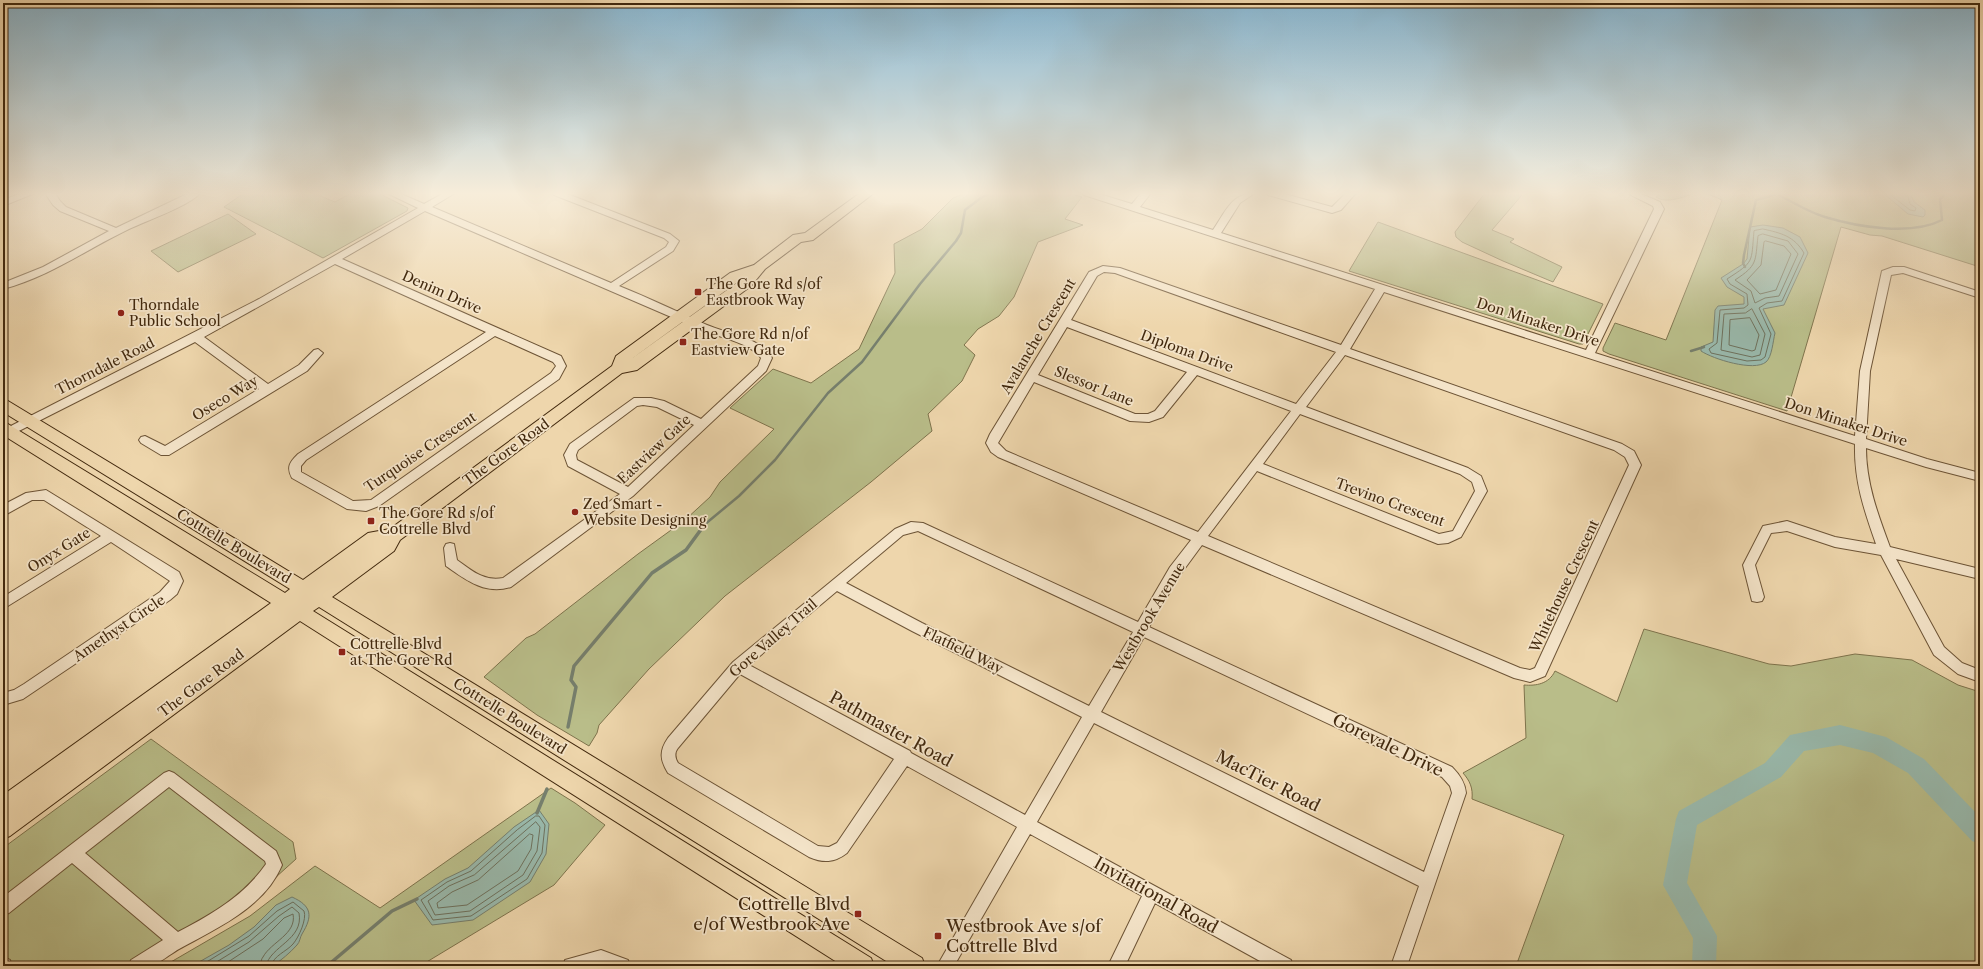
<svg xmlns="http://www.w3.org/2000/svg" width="1983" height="969" font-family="'Libre Caslon Text',serif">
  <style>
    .green { fill: #b9bd89; stroke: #7e734c }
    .water { fill: #99b9ac; stroke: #767f6d }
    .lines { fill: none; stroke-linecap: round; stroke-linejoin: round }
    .shore { stroke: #6e715d; stroke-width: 1 }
    .stream-far1 { stroke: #767f6d; stroke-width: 2.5 }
    .stream { stroke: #767f6d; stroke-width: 3.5 }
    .river { fill: #99b9ac; fill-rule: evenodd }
    .minor-casing { stroke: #6d5436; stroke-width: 2 }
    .major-casing { stroke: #42290e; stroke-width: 2 }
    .minor { fill: #f4e4c9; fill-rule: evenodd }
    .major { fill: #eed6ac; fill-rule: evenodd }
    .poi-dot { fill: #8f2418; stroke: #f4e4c9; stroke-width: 1.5 }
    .labels { text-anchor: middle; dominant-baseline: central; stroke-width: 3.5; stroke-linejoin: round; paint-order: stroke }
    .poi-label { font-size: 14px; fill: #42290e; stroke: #f4e4c9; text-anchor: start }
    .street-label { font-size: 14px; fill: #42290e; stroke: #f4e4c9 }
    .near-street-label { font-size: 17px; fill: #42290e; stroke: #f4e4c9 }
    .near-poi-label { font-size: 17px; fill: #42290e; stroke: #f4e4c9; text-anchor: end }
  </style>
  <rect width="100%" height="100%" fill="#eed6ac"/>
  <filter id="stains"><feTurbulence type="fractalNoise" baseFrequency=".005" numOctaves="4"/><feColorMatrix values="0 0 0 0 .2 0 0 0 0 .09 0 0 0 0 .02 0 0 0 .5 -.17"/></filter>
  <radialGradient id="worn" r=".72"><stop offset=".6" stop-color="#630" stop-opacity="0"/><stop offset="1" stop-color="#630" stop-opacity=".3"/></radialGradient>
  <g class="green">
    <polygon points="244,193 313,193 335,202 351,193 378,193 408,208 407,211 323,258 224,207"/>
    <polygon points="966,193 1068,193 1082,197 1065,219 1083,225 1038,242 1014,297 999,316 978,329 964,345 975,355 962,381 928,414 932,431 871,482 725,596 649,669 599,725 597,733 589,746 537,715 484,677 526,638 535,634 638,554 685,520 710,497 720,482 774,429 730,408 773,369 811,383 859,349 895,273 894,244 922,229 953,198"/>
    <polygon points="1485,193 1517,193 1522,195 1492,230 1514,239 1510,242 1562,267 1553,282 1503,261 1462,242 1456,237 1455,232"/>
    <path d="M1662 193H1696C1683 197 1667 204 1656 197Z"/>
    <polygon points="1706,193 1980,193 1980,210 1977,211 1980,217 1980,267 1882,236 1870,235 1841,227 1787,411 1609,354 1603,351 1603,348 1615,323 1666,340 1722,200"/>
    <polygon points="228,214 256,234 178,272 151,251"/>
    <polygon points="1378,222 1603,304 1583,344 1579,344 1349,271"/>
    <path d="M1644 629 1769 664 1791 666 1855 654 1912 660 1958 685 1980 692V966H1516L1564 835 1472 799C1473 788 1470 781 1463 773L1526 738 1524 685C1536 686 1549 684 1555 671L1617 702Z"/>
    <polygon points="151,739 293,842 296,859 235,914 151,966 3,966 3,848"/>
    <polygon points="551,788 575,803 605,825 554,885 420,966 164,966 250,916 315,866 380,908"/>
  </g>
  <g class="water">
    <polygon points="1883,193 1910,193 1914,202 1925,210 1925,215 1923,217 1908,214"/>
    <path d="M1763 225 1783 228 1800 237 1808 253 1784 305 1763 309 1775 333C1773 341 1772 357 1766 362 1754 372 1713 359 1701 351V347L1713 342 1715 310 1718 306 1744 304V297L1727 287 1721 278 1743 264 1747 259 1750 227Z"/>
    <polygon points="539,810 549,824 546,854 530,882 473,920 432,925 414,900 445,879 468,868 514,827"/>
    <path d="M292 897C312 906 313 916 302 934 300 937 300 942 297 945 290 953 281 960 273 966H192L229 945 254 927 276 905Z"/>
  </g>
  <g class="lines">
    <g class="shore">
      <polyline points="1888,193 1910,210 1915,211 1916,208 1910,204 1907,193"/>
      <path d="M1763 229C1781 233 1794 236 1804 253L1782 301 1767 303 1759 308 1771 334 1765 357 1761 360 1747 361 1711 353 1709 349 1717 343 1720 310 1744 308 1748 305 1747 294 1730 284 1727 279C1755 261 1751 263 1754 231Z"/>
      <path d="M1763 234 1788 241 1798 254 1779 296 1765 298 1755 303 1751 291 1735 280C1758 265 1755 262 1758 236Z"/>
      <polygon points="1766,241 1784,246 1791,254 1776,290 1760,294 1747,280 1761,265 1764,242"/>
      <polygon points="1752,309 1765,334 1760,355 1752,357 1721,350 1724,314 1745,313"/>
      <polygon points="1750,318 1759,335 1755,350 1752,351 1729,345 1730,320"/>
      <polygon points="536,816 539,816 545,825 542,853 527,879 471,916 433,920 421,900 447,882 471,871 517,830"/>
      <polygon points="536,822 540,827 537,851 523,875 470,911 435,915 428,901 449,886 474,875"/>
      <polygon points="530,834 533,835 531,849 518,871 467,905 438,908 437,903 452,892 478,880"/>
      <path d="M200 966 249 936 277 911 293 902 304 911C307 919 299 937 293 944 286 952 274 955 271 966"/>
      <path d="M210 966 249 942 279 916 292 907 299 913C304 940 270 946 266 966"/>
      <path d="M222 966 263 939 284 918 293 914C297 934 271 942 263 957 261 959 261 963 260 966"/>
    </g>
    <g class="stream-far1">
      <path d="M1775 193C1791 201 1808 212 1825 217 1858 227 1911 236 1942 220L1940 199 1945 194 1950 193"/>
      <polyline points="1745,267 1743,263 1744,255 1756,200 1777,194"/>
      <polyline points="1691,351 1704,347"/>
      <polyline points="704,525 739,496 775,460 828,393 862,362 920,284 956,241 961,233 965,210 982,197 991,193"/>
    </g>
    <g class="stream">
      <polyline points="568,727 576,687 571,680 574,666 652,573 686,550 705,524"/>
      <polyline points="537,813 547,789"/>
      <polyline points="327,966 392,911 417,899"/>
    </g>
    <polygon class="river" points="1840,725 1886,737 1924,759 1980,817 1980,844 1972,841 1908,773 1873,753 1840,745 1804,751 1781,777 1697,825 1687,883 1717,936 1716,966 1692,966 1693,938 1663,885 1676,819 1679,811 1765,763 1790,735"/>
    <g class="minor-casing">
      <g id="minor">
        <polygon points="22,193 35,193 3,206 3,200"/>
        <path d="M45 193H55L60 201 66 207 116 228 189 193H200C189 206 146 221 129 229 87 249 49 277 3 289V283L43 267 109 231 60 211 53 205Z"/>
        <path d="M387 193H399L424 204 444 193H455L432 207 611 283 666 247 669 242 664 238 554 195 552 193H565L670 234 679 241 673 251 619 286C649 298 678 312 707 325 728 334 760 337 772 358L766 371 633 496 511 587C485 595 466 580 446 566L444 548 446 544 450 543 454 544 457 560C471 570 484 582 503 578L620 494 568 466 564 455 570 444 634 398H651L664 401 701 419 758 366 761 358C750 343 723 338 706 332L425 211 342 259 561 356 566 366 559 379 379 506 366 511 347 509 292 478C286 467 290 462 298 454L486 332 335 264 204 337 268 384 299 365 314 350 318 349 323 353 307 371 169 455H161L141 443 139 440 141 437 145 436 165 446 259 389 195 342 3 439V430L259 299 418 208ZM495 336 553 362 556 366 551 373 371 500 353 501 301 472V466L306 460ZM643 405 657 407 694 425 628 487 577 460 576 455 578 450 637 406Z"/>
        <path d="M1082 193H1096L1132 204 1141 193H1151L1140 207 1213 230C1225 213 1231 193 1255 193L1240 203 1221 233 1586 350 1654 209 1653 206 1627 193H1639L1660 202 1664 209 1595 353 1855 436 1860 371 1882 271 1893 267H1904L1980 292V298L1903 273 1891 275 1870 371 1866 439 1927 459 1980 473V481L1926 467 1866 448C1866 483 1878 515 1890 547L1980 569V579L1896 559 1944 647 1962 663 1980 670V682L1958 674 1934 655 1881 555 1835 547 1787 531 1771 533 1755 565 1764 597 1762 601 1757 602 1752 601 1743 565 1763 526 1787 521 1835 537 1876 544C1864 510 1854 481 1855 444L1384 292 1350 349 1622 444 1634 451 1641 465 1545 676 1530 682 1514 678 1202 545 1180 575 1149 627 1452 767C1459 774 1465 782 1466 793L1407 966H1391L1419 886 1094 723 1037 822 1291 960 1293 966H1269L1155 903 1125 966H1108L1142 896 1030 834 954 966H937L1017 827 907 766 847 853C834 863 823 863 809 857L668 773C660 760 659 751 668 738L733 662 895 529 911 522 923 523 1138 622 1170 567 1191 540 998 457 991 452 986 443 990 434 1089 272 1103 266 1120 268 1341 345 1375 289 1084 195ZM1104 272 1115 273 1336 352 1296 404 1071 320 1097 276ZM1067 327 1187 372 1155 411 1148 414H1135L1038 375ZM1345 355 1614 450 1625 457 1629 465 1535 668 1530 670 1520 668 1208 536 1257 471 1438 544 1448 543 1461 537 1487 491 1481 476 1468 468 1306 407ZM1197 375 1291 411 1198 532 1006 451 998 443 1034 382 1130 421 1149 422 1163 417ZM1300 414 1460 474 1472 482 1475 491 1453 531 1439 534 1263 464ZM918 531 1133 632 1089 706 922 623 846 583 903 535ZM837 591 912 631 1082 717 1025 815 911 753 910 751 749 665ZM1144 637 1442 777 1450 786 1452 793 1424 872 1101 712ZM740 674 894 759 837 843 829 847 818 846 678 763C675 758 674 753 678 748Z"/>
        <polygon points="1266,193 1281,193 1332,207 1346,193 1356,193 1341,210 1332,213 1268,195"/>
        <polygon points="46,490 179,572 183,581 177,594 170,600 23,699 3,705 3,693 14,690 24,684 160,592 170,581 111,542 3,609 3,597 101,536 44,500 32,500 3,516 3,505 26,493"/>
        <path d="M169 771 174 773 276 851 282 865C264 908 217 928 179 949 172 953 157 965 150 966 144 967 136 966 129 966L131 960 163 940 72 863 9 913 3 915V897L164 773ZM169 787 265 861 266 864C244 896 212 914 178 932L85 853Z"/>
        <polygon points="601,950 628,960 630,966 563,966 565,960"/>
        <polygon points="3,957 10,960 12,966 3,966"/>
      </g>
    </g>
    <g class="major-casing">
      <path id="major" d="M860 193H874L813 240 801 242 765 269 751 286 637 370 622 373 400 540 394 551 332 597 922 958 925 966H894L319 607 313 611 871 958 874 966H843L300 621 10 836 3 839V795L271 603 3 435V422L8 424 285 593 290 589 3 412V400L8 401 303 580 368 533 390 529 612 366 616 356 730 273 754 265 793 235 805 233ZM743 278 741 280 627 362Z"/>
    </g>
    <use href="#minor" class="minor"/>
    <use href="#major" class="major"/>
  </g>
  <linearGradient id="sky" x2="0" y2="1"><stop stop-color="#88b6d0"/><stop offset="0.59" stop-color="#f7edda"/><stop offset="1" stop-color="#f7edda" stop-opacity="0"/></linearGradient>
  <rect width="1983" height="328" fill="url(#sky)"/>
  <g class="poi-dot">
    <rect x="694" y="288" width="8" height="8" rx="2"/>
    <circle cx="121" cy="313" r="4"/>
    <rect x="679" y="338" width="8" height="8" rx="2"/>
    <circle cx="575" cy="512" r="4"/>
    <rect x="367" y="517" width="8" height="8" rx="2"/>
    <rect x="338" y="648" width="8" height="8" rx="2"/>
    <rect x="854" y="910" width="8" height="8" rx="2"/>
    <rect x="934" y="932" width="8" height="8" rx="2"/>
  </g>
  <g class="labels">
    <g class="poi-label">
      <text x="706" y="284">The Gore Rd s/of<tspan x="706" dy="16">Eastbrook Way</tspan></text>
      <text x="129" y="305">Thorndale<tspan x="129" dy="16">Public School</tspan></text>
      <text x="691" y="334">The Gore Rd n/of<tspan x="691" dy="16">Eastview Gate</tspan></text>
      <text x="583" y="504">Zed Smart -<tspan x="583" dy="16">Website Designing</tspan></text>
      <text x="379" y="513">The Gore Rd s/of<tspan x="379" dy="16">Cottrelle Blvd</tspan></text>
      <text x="350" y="644">Cottrelle Blvd<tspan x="350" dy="16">at The Gore Rd</tspan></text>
    </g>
    <g class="street-label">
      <text transform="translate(442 292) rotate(24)">Denim Drive</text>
      <text transform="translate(1538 322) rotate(18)">Don Minaker Drive</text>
      <text transform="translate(1038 336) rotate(-59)">Avalanche Crescent</text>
      <text transform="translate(1187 351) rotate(20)">Diploma Drive</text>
      <text transform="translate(105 366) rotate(-27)">Thorndale Road</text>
      <text transform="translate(1094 386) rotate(22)">Slessor Lane</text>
      <text transform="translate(225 398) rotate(-31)">Oseco Way</text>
      <text transform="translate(1846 422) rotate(18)">Don Minaker Drive</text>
      <text transform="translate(654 449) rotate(-43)">Eastview Gate</text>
      <text transform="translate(420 452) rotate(-34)">Turquoise Crescent</text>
      <text transform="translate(506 452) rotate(-36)">The Gore Road</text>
      <text transform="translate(1390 502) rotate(20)">Trevino Crescent</text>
      <text transform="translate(234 546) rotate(31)">Cottrelle Boulevard</text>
      <text transform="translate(59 550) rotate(-32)">Onyx Gate</text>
      <text transform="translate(1564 586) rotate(-65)">Whitehouse Crescent</text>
      <text transform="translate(1149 617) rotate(-59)">Westbrook Avenue</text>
      <text transform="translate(119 628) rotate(-34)">Amethyst Circle</text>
      <text transform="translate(773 638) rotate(-41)">Gore Valley Trail</text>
      <text transform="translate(963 650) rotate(26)">Flatfield Way</text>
      <text transform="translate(201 683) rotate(-37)">The Gore Road</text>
      <text transform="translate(510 716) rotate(32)">Cottrelle Boulevard</text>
    </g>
    <g class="near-street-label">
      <text transform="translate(891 729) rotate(29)">Pathmaster Road</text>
      <text transform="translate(1388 745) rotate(26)">Gorevale Drive</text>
      <text transform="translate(1268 781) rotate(27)">MacTier Road</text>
      <text transform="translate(1156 895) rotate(29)">Invitational Road</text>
    </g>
    <g class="near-poi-label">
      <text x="850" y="904">Cottrelle Blvd<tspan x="850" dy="20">e/of Westbrook Ave</tspan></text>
      <text x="946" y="926" text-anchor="start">Westbrook Ave s/of<tspan x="946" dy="20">Cottrelle Blvd</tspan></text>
    </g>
  </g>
  <rect width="1983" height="969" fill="none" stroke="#eed6ac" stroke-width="16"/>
  <rect x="4" y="4" width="1975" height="961" fill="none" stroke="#42290e" stroke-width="2"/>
  <rect x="8" y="8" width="1967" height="953" fill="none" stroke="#42290e"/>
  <rect width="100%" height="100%" filter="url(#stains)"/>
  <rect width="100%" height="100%" fill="url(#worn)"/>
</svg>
